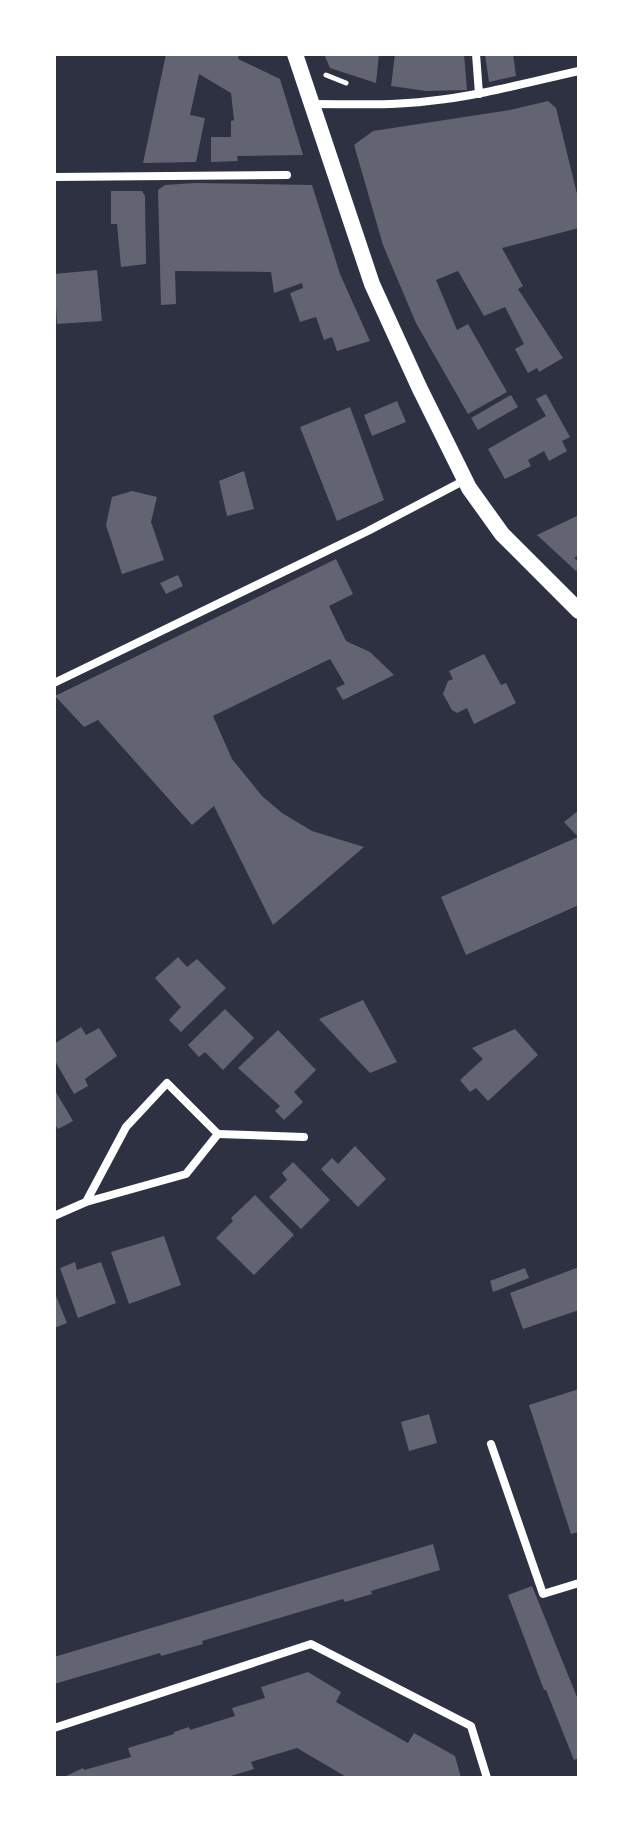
<svg xmlns="http://www.w3.org/2000/svg" width="633" height="1832" font-family="Roboto,sans-serif">
  <style>
    .building { fill: #626471 }
    .lines { fill: none; stroke-linecap: round; stroke-linejoin: round }
    .path { stroke: #fff; stroke-width: 5 }
    .minor { stroke: #fff; stroke-width: 8 }
    .secondary { stroke: #fff; stroke-width: 16 }
  </style>
  <rect width="100%" height="100%" fill="#2d3142"/>
  <g class="building">
    <polygon points="166,54 239,54 238,59 280,79 303,155 237,156 238,161 211,162 211,137 231,137 231,121 234,120 231,93 199,74 190,115 205,118 196,162 143,163"/>
    <polygon points="324,54 379,54 376,83 330,68"/>
    <polygon points="395,54 464,54 467,90 426,91 391,86"/>
    <polygon points="485,54 513,54 516,76 489,82"/>
    <polygon points="548,101 556,108 579,202 579,228 502,248 523,286 518,289 563,358 539,372 537,368 528,373 515,349 524,344 505,307 484,316 458,271 436,280 457,330 468,324 507,392 468,414 416,323 383,245 354,145 373,131 510,110"/>
    <polygon points="195,183 312,185 340,274 370,341 337,351 332,337 324,340 316,317 300,322 290,293 303,288 302,283 274,293 271,272 175,271 176,304 161,305 158,190 165,185"/>
    <polygon points="111,191 142,191 145,196 146,264 121,267 117,224 111,224"/>
    <polygon points="97,270 102,321 57,324 54,274"/>
    <polygon points="546,394 570,437 562,441 567,451 549,461 544,451 528,460 531,466 505,479 488,449 546,416 536,399"/>
    <polygon points="511,395 518,407 478,430 471,418"/>
    <polygon points="397,401 406,422 372,436 364,415"/>
    <polygon points="350,407 384,500 337,521 300,427"/>
    <polygon points="244,471 254,509 227,516 219,481"/>
    <polygon points="132,491 157,497 151,522 164,560 122,574 106,525 112,497"/>
    <polygon points="579,515 579,555 574,558 579,562 579,569 576,571 537,535"/>
    <polygon points="336,559 353,594 329,606 346,641 370,652 394,675 343,700 336,688 345,684 330,659 213,716 232,759 262,796 282,813 312,831 364,847 273,925 214,806 192,825 98,720 84,727 55,696"/>
    <polygon points="178,575 183,586 166,594 160,583"/>
    <polygon points="484,654 501,685 506,683 516,703 474,724 467,708 457,713 452,710 443,694 448,681 453,679 449,671"/>
    <polygon points="579,810 579,905 466,955 441,897 578,837 564,822"/>
    <polygon points="178,957 187,967 197,959 226,988 181,1032 169,1020 181,1007 155,978"/>
    <polygon points="363,1000 397,1062 370,1073 319,1019"/>
    <polygon points="225,1009 254,1038 223,1070 205,1052 199,1057 188,1045"/>
    <polygon points="81,1027 86,1035 99,1028 117,1056 85,1079 88,1086 74,1094 54,1059 54,1044"/>
    <polygon points="515,1029 538,1055 488,1101 476,1088 470,1092 460,1080 483,1059 472,1048"/>
    <polygon points="278,1030 316,1070 294,1092 303,1102 284,1120 275,1111 280,1106 238,1068"/>
    <polygon points="54,1089 73,1121 58,1129 54,1123"/>
    <polygon points="355,1146 386,1179 358,1207 321,1169 332,1158 338,1164"/>
    <polygon points="293,1162 330,1200 301,1229 269,1197 287,1180 282,1173"/>
    <polygon points="255,1195 294,1235 254,1275 216,1238 233,1221 231,1218"/>
    <polygon points="164,1236 181,1285 129,1304 111,1252"/>
    <polygon points="75,1262 77,1270 101,1262 116,1303 78,1318 60,1268"/>
    <polygon points="579,1267 579,1310 523,1329 510,1293"/>
    <polygon points="525,1268 529,1278 493,1292 490,1281"/>
    <polygon points="54,1291 67,1323 54,1328"/>
    <polygon points="579,1389 579,1532 571,1534 529,1405"/>
    <polygon points="429,1414 437,1443 409,1451 401,1422"/>
    <polygon points="433,1544 440,1570 371,1591 372,1594 345,1602 343,1599 202,1641 203,1644 161,1656 160,1653 54,1684 54,1657"/>
    <polygon points="532,1586 579,1702 579,1758 574,1760 546,1690 544,1690 508,1595"/>
    <polygon points="308,1672 341,1692 336,1702 408,1743 414,1733 455,1756 461,1778 348,1778 297,1748 251,1762 254,1769 224,1778 62,1778 83,1768 84,1770 131,1757 128,1748 174,1734 174,1732 189,1727 190,1730 235,1716 232,1708 265,1698 261,1687"/>
  </g>
  <g class="lines">
    <polyline class="path" points="326,75 346,83"/>
    <g class="minor">
      <polyline points="476,54 479,94"/>
      <path d="M312 104C351 104 390 106 429 101 479 96 529 82 579 71"/>
      <polyline points="54,177 287,175"/>
      <polyline points="54,683 368,531 465,480"/>
      <polyline points="218,1134 304,1137"/>
      <polyline points="54,1216 86,1202 186,1174 218,1134 167,1083 126,1127 86,1202"/>
      <polyline points="491,1444 543,1594 579,1583"/>
      <polyline points="54,1728 311,1644 471,1726 487,1778"/>
    </g>
    <polyline class="secondary" points="295,54 372,284 419,387 469,488 502,534 579,611"/>
  </g>
  <rect width="633" height="1832" fill="none" stroke="#ffffff" stroke-width="112"/>
</svg>
